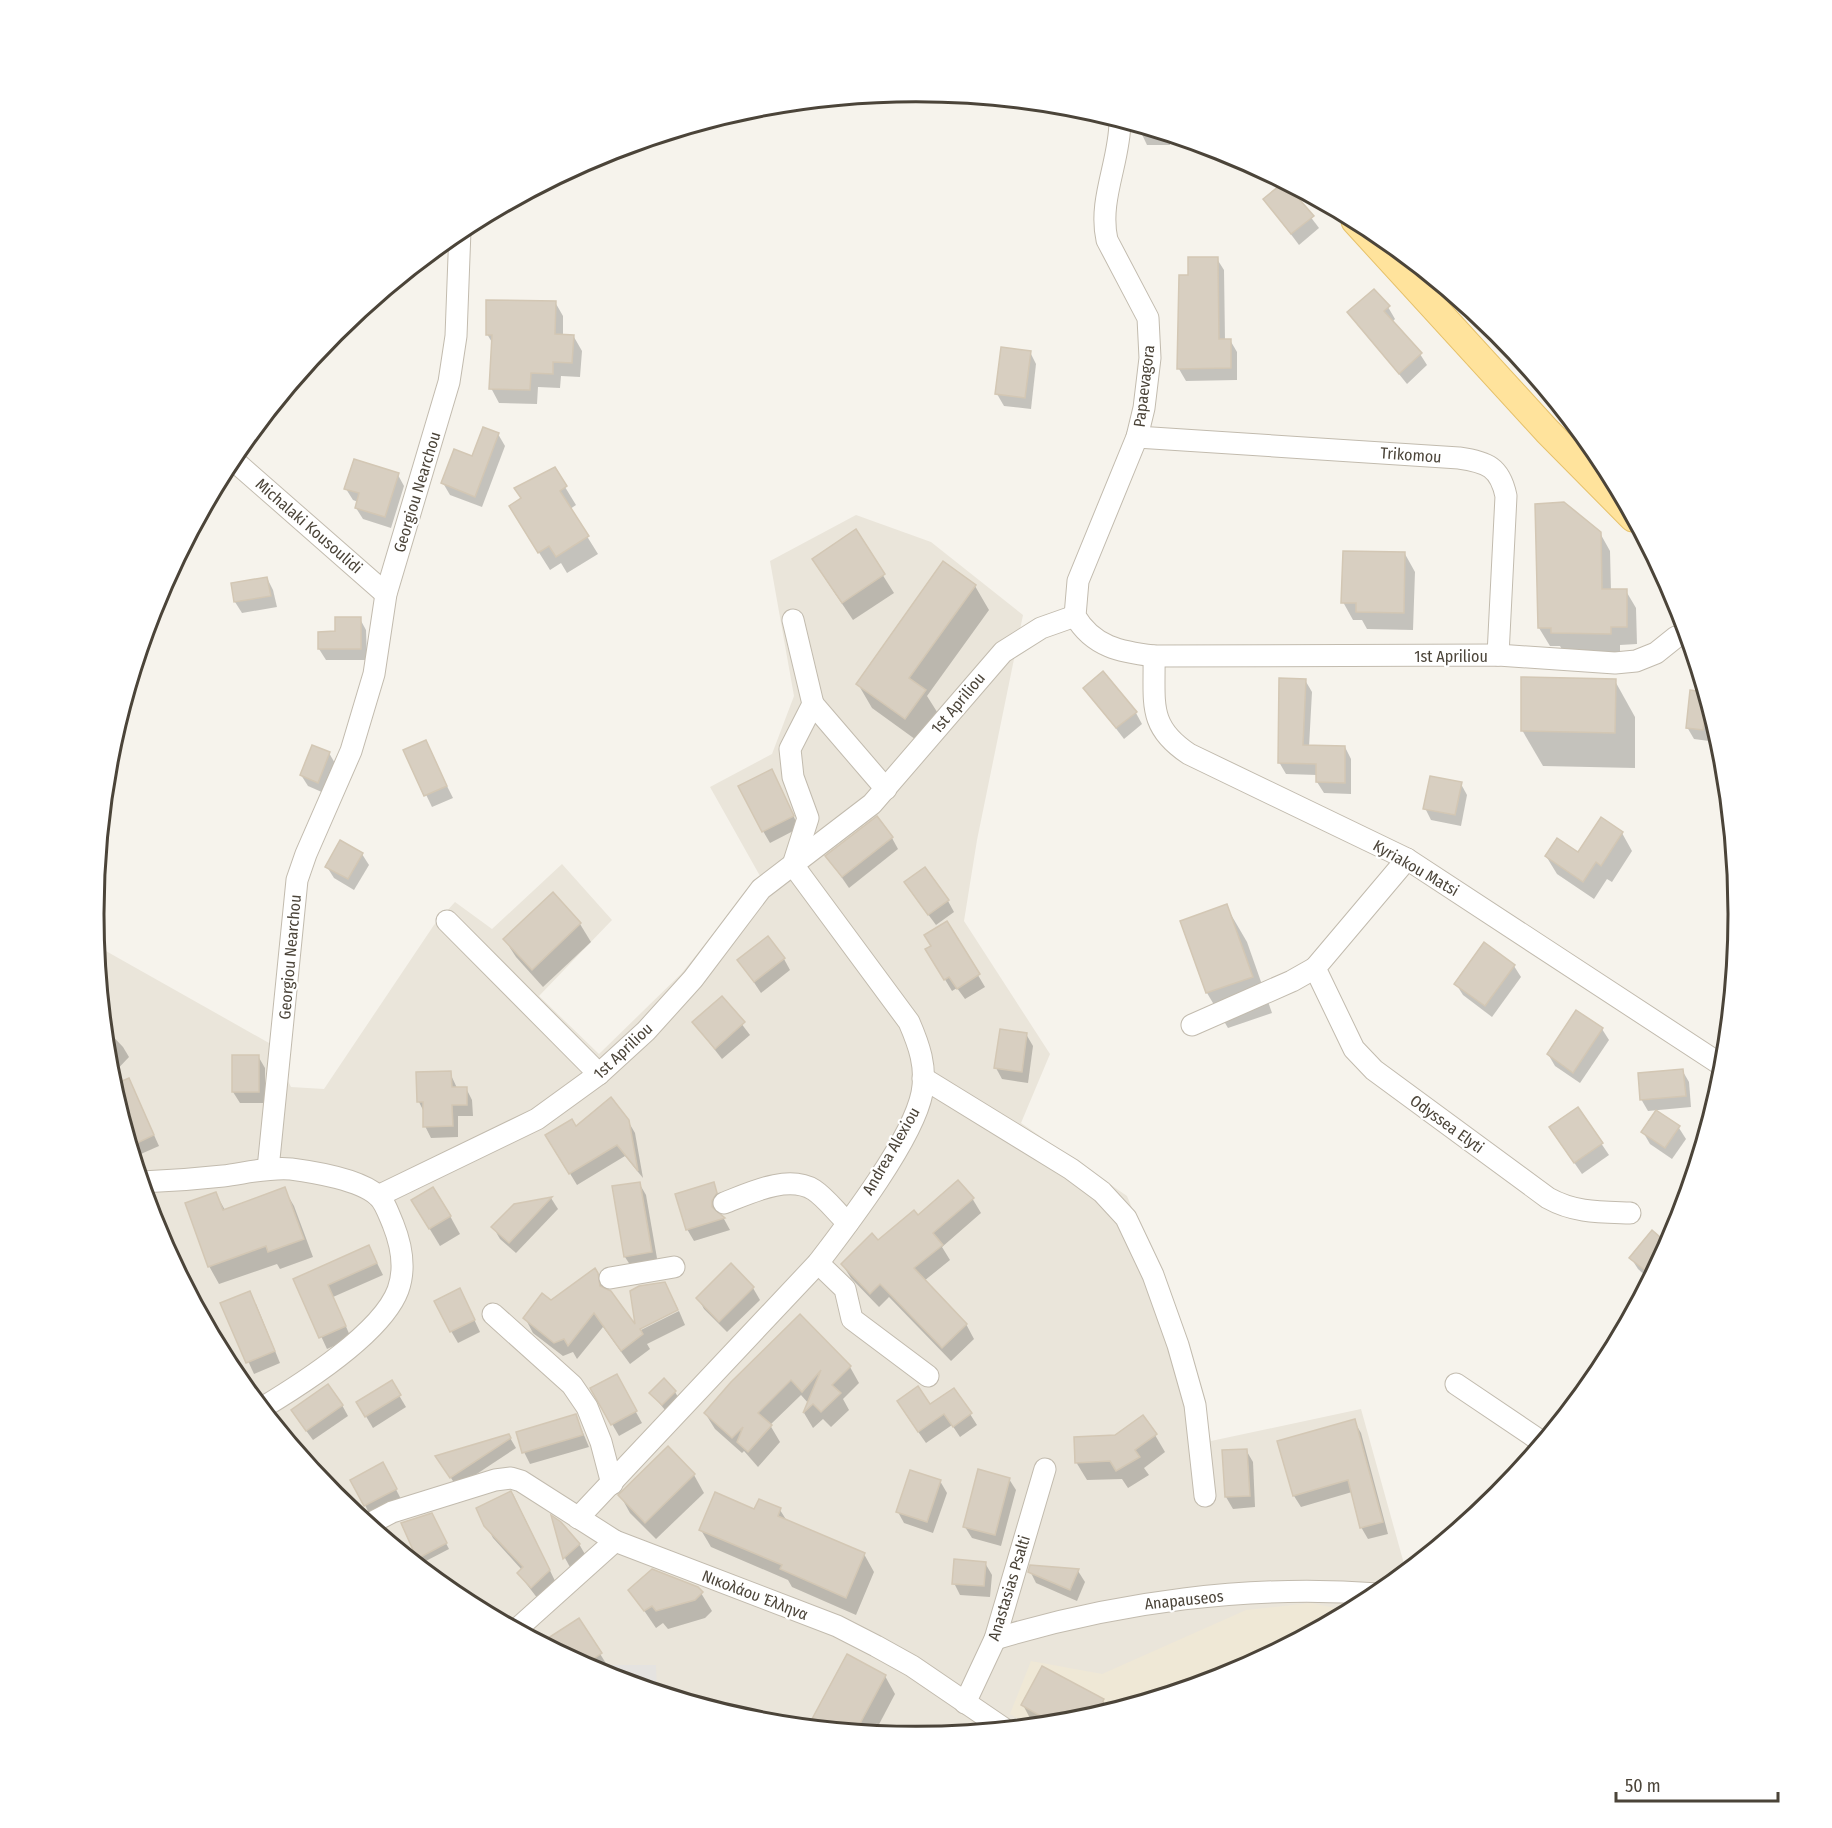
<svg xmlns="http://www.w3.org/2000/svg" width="1832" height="1828" font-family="'Fira Sans Condensed',sans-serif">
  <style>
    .residential { fill: #eae5da }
    .education { fill: #efe8d6 }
    .parking { fill: #e5e3e0 }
    .shadow { fill: #0003 }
    .building { fill: #d8cfc1; stroke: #d3c7b4; stroke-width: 1.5 }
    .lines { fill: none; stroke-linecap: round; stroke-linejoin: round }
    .minor-casing { stroke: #c2bbae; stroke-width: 23 }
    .major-casing { stroke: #e6c16a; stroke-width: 29 }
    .minor { stroke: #fff; stroke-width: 21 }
    .major { stroke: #ffe39c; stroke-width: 27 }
    .labels { text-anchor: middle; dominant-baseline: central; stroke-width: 4.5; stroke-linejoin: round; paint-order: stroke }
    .street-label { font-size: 16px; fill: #4b4439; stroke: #fff }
    .rim { fill: none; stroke: #4b4439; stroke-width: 3 }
  </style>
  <rect width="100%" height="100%" fill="#f6f3ec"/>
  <polygon class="residential" points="856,515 931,542 1023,615 977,840 964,921 1050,1054 1021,1123 1127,1196 1177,1317 1211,1441 1361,1409 1406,1571 1373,1598 1230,1674 1076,1721 916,1736 755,1721 601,1674 459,1598 334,1495 232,1371 156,1228 109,1074 97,946 269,1043 291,1087 324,1089 434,925 455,902 492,929 562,864 612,920 539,996 599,1054 681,974 760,876 710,787 772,754 794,696 770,561"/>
  <polygon class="education" points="1311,1603 1349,1611 1230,1674 1076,1721 1030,1725 1010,1714 1031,1661 1102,1674 1246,1610"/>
  <polygon class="parking" points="610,1665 656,1665 657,1691 609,1676"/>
  <g class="shadow">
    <polygon points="1138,126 1170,136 1170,145 1147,145"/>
    <polygon points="1285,183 1319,228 1299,245 1265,200"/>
    <polygon points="1217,259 1224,270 1225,340 1230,340 1237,352 1237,380 1186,381 1179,369 1180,277 1190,277"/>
    <polygon points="555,302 563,316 563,336 574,337 582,351 580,377 561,376 560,388 538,387 537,404 499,403 491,388 493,344 487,334"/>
    <polygon points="1388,307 1395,319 1392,322 1420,354 1427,365 1407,384 1349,312"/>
    <polygon points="1030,352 1036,364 1031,409 1004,406 997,394"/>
    <polygon points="498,434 505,446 482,507 450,495 443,483"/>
    <polygon points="554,469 576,505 570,509 598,554 567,573 561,563 550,570 521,524 522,499"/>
    <polygon points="398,475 404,486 391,528 363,519 356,508 358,502 353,500 346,489"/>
    <polygon points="855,531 894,593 853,620 824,577"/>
    <polygon points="1600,533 1610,551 1611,591 1626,591 1636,608 1637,644 1620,645 1620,652 1595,652 1563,651 1560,646 1550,646 1539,628"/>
    <polygon points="1405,554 1415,572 1413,630 1367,629 1362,620 1353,620 1343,602"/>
    <polygon points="267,578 273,590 277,607 242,613 235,602"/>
    <polygon points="975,586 989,610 927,696 939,715 919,742 872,708 858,684"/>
    <polygon points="360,619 366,630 367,660 326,660 319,649 337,633"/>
    <polygon points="1305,680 1312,692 1309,747 1345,747 1351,759 1351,794 1324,793 1317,782 1317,775 1286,774 1279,762"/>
    <polygon points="1615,681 1635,717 1635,768 1543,766 1522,730"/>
    <polygon points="1085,688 1136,713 1142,724 1124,739"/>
    <polygon points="1704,694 1712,718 1709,741 1694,739 1687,727"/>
    <polygon points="425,742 453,798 432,807 405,751"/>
    <polygon points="1722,752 1723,754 1726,785 1721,783 1714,771"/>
    <polygon points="329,753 336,765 324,793 308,786 301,775"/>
    <polygon points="778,782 799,828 770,843 763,831"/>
    <polygon points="1461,784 1467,795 1461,826 1431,820 1425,808"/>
    <polygon points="1602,819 1622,833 1632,851 1612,882 1607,879 1594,899 1557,874 1546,856 1578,854"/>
    <polygon points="892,838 898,849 849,888 827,856"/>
    <polygon points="362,854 369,865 354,890 334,878 327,867"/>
    <polygon points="913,894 948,901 954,912 936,925"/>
    <polygon points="553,895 580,924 591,942 543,987 516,957 505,940"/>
    <polygon points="1226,906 1247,942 1272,1013 1228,1028 1207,993 1182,922"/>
    <polygon points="947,923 985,987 965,999 957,988 952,991 927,950 933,946"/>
    <polygon points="784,959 790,970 761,993 739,960"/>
    <polygon points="1514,966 1521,977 1492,1017 1463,995 1456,984"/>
    <polygon points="722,998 750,1035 722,1059 694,1023"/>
    <polygon points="105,1028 123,1047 129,1057 110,1077"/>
    <polygon points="1602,1029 1609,1040 1580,1083 1555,1066 1548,1054"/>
    <polygon points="1026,1034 1033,1046 1028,1083 1002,1079 996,1068"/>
    <polygon points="258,1056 265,1068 265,1103 240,1103 233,1092"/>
    <polygon points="1682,1070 1689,1082 1691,1107 1648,1111 1641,1099"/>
    <polygon points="450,1073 457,1088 466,1088 472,1100 473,1116 458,1116 458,1137 431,1138 425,1126 424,1112 419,1102"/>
    <polygon points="134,1091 159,1146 134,1157 122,1115"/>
    <polygon points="1578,1109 1609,1155 1582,1174 1558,1139"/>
    <polygon points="628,1121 635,1133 643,1178 625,1156 577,1185 547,1136 576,1128"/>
    <polygon points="1679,1128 1686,1139 1672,1159 1650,1144 1643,1132"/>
    <polygon points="639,1183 646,1195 658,1264 632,1268 625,1257"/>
    <polygon points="713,1184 723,1205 718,1216 724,1219 730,1230 694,1241 687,1229"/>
    <polygon points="284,1189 294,1206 313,1257 280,1269 277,1264 219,1284 209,1266 216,1194 225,1210"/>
    <polygon points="551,1198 558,1209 516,1253 500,1239 493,1227 514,1205"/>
    <polygon points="972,1198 981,1213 942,1247 950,1260 924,1281 966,1324 974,1339 951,1361 889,1297 879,1307 851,1278 842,1264 918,1217"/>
    <polygon points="450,1216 460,1234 440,1246 423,1218"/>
    <polygon points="1667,1245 1649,1279 1638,1269 1631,1258"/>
    <polygon points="369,1247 383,1275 333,1297 351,1338 327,1349 295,1280"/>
    <polygon points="731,1265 753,1288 760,1300 727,1332 704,1309 698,1298"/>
    <polygon points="594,1270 606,1290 610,1292 638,1330 631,1292 664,1283 678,1309 641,1327 641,1330 679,1311 685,1325 647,1344 650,1349 630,1364 603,1327 577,1359 573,1352 563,1356 533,1333 525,1318 543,1295 551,1302"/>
    <polygon points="466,1302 480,1332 458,1343 451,1331"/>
    <polygon points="222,1304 256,1304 280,1363 254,1374"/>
    <polygon points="800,1316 850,1367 859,1383 843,1399 849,1410 831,1427 823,1419 813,1428 804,1413 809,1404 801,1395 770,1425 780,1442 758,1467 744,1451 742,1453 715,1429 705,1413"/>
    <polygon points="616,1376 642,1423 619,1436 592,1389"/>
    <polygon points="391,1382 406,1407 373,1428 358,1403"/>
    <polygon points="675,1392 678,1397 665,1410 651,1393"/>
    <polygon points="342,1405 348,1416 313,1440 299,1421"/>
    <polygon points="930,1406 970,1414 977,1425 960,1437 952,1425 926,1443 905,1413"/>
    <polygon points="576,1416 589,1447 530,1464 524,1452"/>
    <polygon points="1354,1421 1361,1433 1388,1534 1368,1539 1361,1527 1352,1492 1301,1507 1294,1496 1279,1442"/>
    <polygon points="1155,1435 1165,1452 1144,1468 1149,1475 1128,1488 1122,1479 1087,1480 1076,1462"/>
    <polygon points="509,1436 516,1448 457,1487 443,1466"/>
    <polygon points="1246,1450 1253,1462 1255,1507 1233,1509 1226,1497 1224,1451"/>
    <polygon points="316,1465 323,1477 332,1493 312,1468"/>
    <polygon points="694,1475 704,1493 656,1539 630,1513 620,1495"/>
    <polygon points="389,1476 402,1501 371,1517 365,1505"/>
    <polygon points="1009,1479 1016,1490 1001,1546 972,1538 965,1527"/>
    <polygon points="940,1481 947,1493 933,1533 904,1523 898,1512"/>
    <polygon points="513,1494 556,1583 538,1599 518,1573 522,1570 493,1538 478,1509"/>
    <polygon points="780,1510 787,1521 864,1554 874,1572 856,1615 792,1587 788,1580 711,1547 701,1530 755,1511"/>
    <polygon points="554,1519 579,1544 586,1556 571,1569 565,1558"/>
    <polygon points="434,1520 449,1549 422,1563 403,1523"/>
    <polygon points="985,1563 992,1575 990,1597 960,1595 954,1583"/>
    <polygon points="1030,1571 1078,1571 1085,1582 1077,1601 1036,1583"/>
    <polygon points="630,1590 701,1593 712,1611 705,1618 668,1629 663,1623 656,1628"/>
    <polygon points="579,1620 607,1665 597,1672 545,1643"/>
    <polygon points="885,1676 895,1694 875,1732 818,1727 814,1719"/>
    <polygon points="1103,1701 1109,1711 1076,1721 1037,1725 1032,1722 1023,1705"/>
  </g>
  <g class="building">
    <polygon points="1284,182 1314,216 1291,234 1263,199"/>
    <polygon points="1188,257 1218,257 1219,339 1231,339 1231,368 1177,369 1179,275 1188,275"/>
    <polygon points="1374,289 1390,306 1384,311 1422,353 1399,374 1347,312"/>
    <polygon points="486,300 556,301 555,334 574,335 572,363 553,362 553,374 531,373 530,390 489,389 492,335 486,335"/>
    <polygon points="1001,347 1031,351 1025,398 995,394"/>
    <polygon points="483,427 499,433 475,497 441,483 454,449 472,456"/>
    <polygon points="354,459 399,473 385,517 355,508 359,493 344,489"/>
    <polygon points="555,467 567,486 560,491 589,536 556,557 549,546 538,553 509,506 521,498 514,488"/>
    <polygon points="1564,502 1601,532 1602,589 1627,589 1627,627 1611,627 1611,634 1551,633 1551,628 1538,628 1535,504"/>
    <polygon points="856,529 885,574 842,603 812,559"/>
    <polygon points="1343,551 1405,552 1404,613 1356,612 1356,603 1341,603"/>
    <polygon points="943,561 976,585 909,678 926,690 905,719 856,684"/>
    <polygon points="267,577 271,596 234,602 231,583"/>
    <polygon points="335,617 361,617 361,649 318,649 318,632 335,631"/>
    <polygon points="1103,671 1137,712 1116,728 1083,688"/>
    <polygon points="1521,677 1616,679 1615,733 1521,731"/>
    <polygon points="1279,678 1306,679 1303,745 1345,746 1345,783 1316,782 1316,764 1278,763"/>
    <polygon points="1690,690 1704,692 1707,700 1703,730 1686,728"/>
    <polygon points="426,740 447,786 424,796 403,750"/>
    <polygon points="312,745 330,752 318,783 300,775"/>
    <polygon points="772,769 794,816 762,832 738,786"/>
    <polygon points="1430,776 1462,782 1455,815 1423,809"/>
    <polygon points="877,816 893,837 842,877 825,856"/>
    <polygon points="1601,817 1623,832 1601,866 1596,862 1583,882 1545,856 1557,838 1578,852"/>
    <polygon points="340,840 363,853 348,879 325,867"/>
    <polygon points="925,867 949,900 928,915 904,882"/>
    <polygon points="553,892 581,923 532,970 503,939"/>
    <polygon points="1227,904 1253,977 1206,993 1180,921"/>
    <polygon points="947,921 980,974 957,989 949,977 944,980 925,949 931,946 924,935"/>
    <polygon points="768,936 785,958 754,982 737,960"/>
    <polygon points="1484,942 1515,965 1485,1006 1454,984"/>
    <polygon points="722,996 745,1022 715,1049 692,1022"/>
    <polygon points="1576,1010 1603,1028 1573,1073 1547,1054"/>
    <polygon points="1000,1029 1027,1033 1022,1072 994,1068"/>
    <rect x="232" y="1055" width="27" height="37"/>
    <polygon points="1683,1069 1686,1096 1640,1100 1638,1073"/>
    <polygon points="451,1071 452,1087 467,1087 467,1105 452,1105 453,1126 423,1127 423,1102 417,1102 416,1072"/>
    <polygon points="129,1078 154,1135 131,1146 113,1085"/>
    <polygon points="611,1097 629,1120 638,1171 617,1145 569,1174 545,1135 572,1119 576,1126"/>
    <polygon points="1578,1107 1603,1143 1574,1163 1549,1127"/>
    <polygon points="1656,1110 1680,1126 1665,1148 1641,1132"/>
    <polygon points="958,1180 974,1198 933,1233 943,1245 914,1268 967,1324 942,1348 880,1284 870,1294 841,1264 872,1233 878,1240 914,1210 918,1215"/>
    <polygon points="640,1182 652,1252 624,1257 612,1186"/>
    <polygon points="714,1182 717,1193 712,1201 712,1207 725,1218 686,1230 675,1194"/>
    <polygon points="285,1187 304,1239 268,1252 266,1246 208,1267 185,1203 216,1192 223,1210"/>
    <polygon points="433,1187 451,1216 429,1229 411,1200"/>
    <polygon points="552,1197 509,1243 491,1227 514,1204"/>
    <polygon points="1652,1230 1668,1244 1651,1275 1629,1258"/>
    <polygon points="369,1245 377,1263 328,1285 346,1326 319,1338 293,1279"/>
    <polygon points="731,1263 754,1287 719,1322 696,1298"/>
    <polygon points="595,1268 598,1273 600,1286 611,1291 635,1324 630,1291 639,1286 665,1282 678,1310 640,1329 643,1334 621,1351 594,1313 568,1346 564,1339 554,1343 523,1318 542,1293 551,1300"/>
    <polygon points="460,1288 475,1320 450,1332 434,1301"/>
    <polygon points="250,1291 275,1351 246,1363 220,1303"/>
    <polygon points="800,1314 851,1366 832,1385 841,1393 821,1412 813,1404 803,1413 821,1370 802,1392 791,1380 758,1413 772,1425 748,1452 737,1442 743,1427 732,1438 704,1413 731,1382"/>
    <polygon points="617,1374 637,1411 611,1425 590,1388"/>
    <polygon points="664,1378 676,1391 662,1405 649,1393"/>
    <polygon points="392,1380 401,1395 365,1417 356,1402"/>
    <polygon points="328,1384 343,1405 306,1431 291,1410"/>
    <polygon points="918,1386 930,1404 954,1388 972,1413 953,1427 944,1414 918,1432 897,1401"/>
    <polygon points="576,1414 583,1435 522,1453 516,1432"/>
    <polygon points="1143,1415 1157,1434 1135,1450 1140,1457 1116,1471 1110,1461 1075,1463 1074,1437 1115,1435"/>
    <polygon points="1355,1419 1383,1522 1360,1528 1348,1480 1293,1496 1277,1441"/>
    <polygon points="509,1434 511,1438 450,1478 435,1456"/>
    <polygon points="668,1446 695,1474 645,1523 618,1495"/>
    <polygon points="1247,1449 1250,1496 1225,1497 1222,1450"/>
    <polygon points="383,1462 397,1489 364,1506 350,1480"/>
    <polygon points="978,1469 1010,1478 995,1535 963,1527"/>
    <polygon points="910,1470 941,1480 927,1522 896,1512"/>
    <polygon points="511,1491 550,1570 531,1588 517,1573 523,1567 484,1526 476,1508"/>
    <polygon points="715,1492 754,1509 759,1499 781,1508 778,1516 865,1553 846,1598 780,1569 782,1565 699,1530"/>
    <polygon points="432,1513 447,1543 417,1559 401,1523"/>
    <polygon points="551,1515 561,1522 580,1544 563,1559"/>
    <polygon points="954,1559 986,1562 984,1586 952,1584"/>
    <polygon points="1030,1565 1079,1569 1070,1590 1028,1572"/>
    <polygon points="652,1569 698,1587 703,1592 695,1600 656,1611 652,1606 644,1611 628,1590"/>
    <polygon points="579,1618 602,1653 584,1665 542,1642"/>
    <polygon points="847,1654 886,1675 856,1731 828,1728 812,1719"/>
    <polygon points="1042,1666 1104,1699 1096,1715 1076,1721 1053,1723 1021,1705"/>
  </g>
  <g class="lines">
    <g class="minor-casing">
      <g id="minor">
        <path d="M1120 121C1120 161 1098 200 1107 240L1148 318 1150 358 1144 408 1137 437 1078 581 1075 616C1093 647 1121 652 1154 656L1498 655 1615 663 1636 661 1656 653 1676 637"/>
        <path d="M1137 437 1459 458C1487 462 1500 467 1506 496L1498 655"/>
        <polyline points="231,458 386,594"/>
        <polyline points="793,620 813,704 790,749 793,777 808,818 793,865"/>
        <path d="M1154 656C1155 703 1147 726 1189 754L1407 859 1723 1066"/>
        <polyline points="813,704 886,789"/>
        <path d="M1407 859 1315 968 1354 1049 1374 1070 1548 1198C1575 1213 1600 1212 1630 1213"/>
        <polyline points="447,921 599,1074"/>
        <polyline points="1192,1025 1292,981 1315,968"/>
        <polyline points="923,1078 1071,1169 1102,1192 1126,1218 1153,1275 1178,1345 1195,1405 1205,1496"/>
        <polyline points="268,1169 297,880 306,854 351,751 374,674 386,594 449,382 456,336 460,230"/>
        <path d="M142 1182C169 1181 196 1179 223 1176 246 1173 269 1167 291 1169 314 1172 361 1180 378 1196 385 1202 389 1215 393 1224 401 1244 406 1268 398 1290 382 1333 302 1384 262 1408"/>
        <polyline points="378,1196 537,1119 599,1074 646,1031 693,979 761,889 872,804 1003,652 1041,628 1075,616"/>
        <path d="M724 1203C750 1193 788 1174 814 1190 826 1198 837 1213 848 1223"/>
        <polyline points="818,1263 845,1289 852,1319 928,1376"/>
        <polyline points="610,1278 674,1267"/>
        <polyline points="493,1314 572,1385 587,1407 601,1442 612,1484"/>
        <polyline points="1456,1384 1542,1442"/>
        <path d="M578 1518 818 1263C848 1224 913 1139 922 1093 927 1067 919 1045 909 1022L793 865"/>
        <polyline points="369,1524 392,1512 495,1480 511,1478 521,1481 615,1541 837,1626 876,1646 912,1666 1003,1728"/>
        <polyline points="517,1629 615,1541"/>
        <path d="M995 1639C1117 1602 1250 1584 1378 1594"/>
        <polyline points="965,1703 995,1639 1045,1469"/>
      </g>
    </g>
    <g class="major-casing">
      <polyline id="major" points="1355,221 1547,431 1633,518"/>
    </g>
    <use href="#minor" class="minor"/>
    <use href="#major" class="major"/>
  </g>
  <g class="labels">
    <g class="street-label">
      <text transform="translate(1144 386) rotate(-83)">Papaevagora</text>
      <text transform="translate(1411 455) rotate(4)">Trikomou</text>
      <text transform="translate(417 492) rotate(-73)">Georgiou Nearchou</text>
      <text transform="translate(309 526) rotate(41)">Michalaki Kousoulidi</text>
      <text x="1451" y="656">1st Apriliou</text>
      <text transform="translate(958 703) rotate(-50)">1st Apriliou</text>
      <text transform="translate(1416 868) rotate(30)">Kyriakou Matsi</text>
      <text transform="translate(290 957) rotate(-85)">Georgiou Nearchou</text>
      <text transform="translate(623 1051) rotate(-43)">1st Apriliou</text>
      <text transform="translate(1447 1124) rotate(36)">Odyssea Elyti</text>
      <text transform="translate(891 1151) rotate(-60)">Andrea Alexiou</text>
      <text transform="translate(1009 1588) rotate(-73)">Anastasias Psalti</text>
      <text transform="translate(755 1595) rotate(21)">Νικολάου Έλληνα</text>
      <text transform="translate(1184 1600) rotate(-6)">Anapauseos</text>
    </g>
  </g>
  <path d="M0 0H1832V1828H0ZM104 914a812 812 0 1 1 1624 0a812 812 0 1 1-1624 0Z" fill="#fff" fill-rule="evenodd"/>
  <path class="rim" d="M104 914a812 812 0 1 1 1624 0a812 812 0 1 1-1624 0Z"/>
  <path d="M1616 1792v9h162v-9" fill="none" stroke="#4b4439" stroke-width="3"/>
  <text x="1625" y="1792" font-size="18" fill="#4b4439" stroke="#ffffff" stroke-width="4.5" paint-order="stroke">50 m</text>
</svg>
